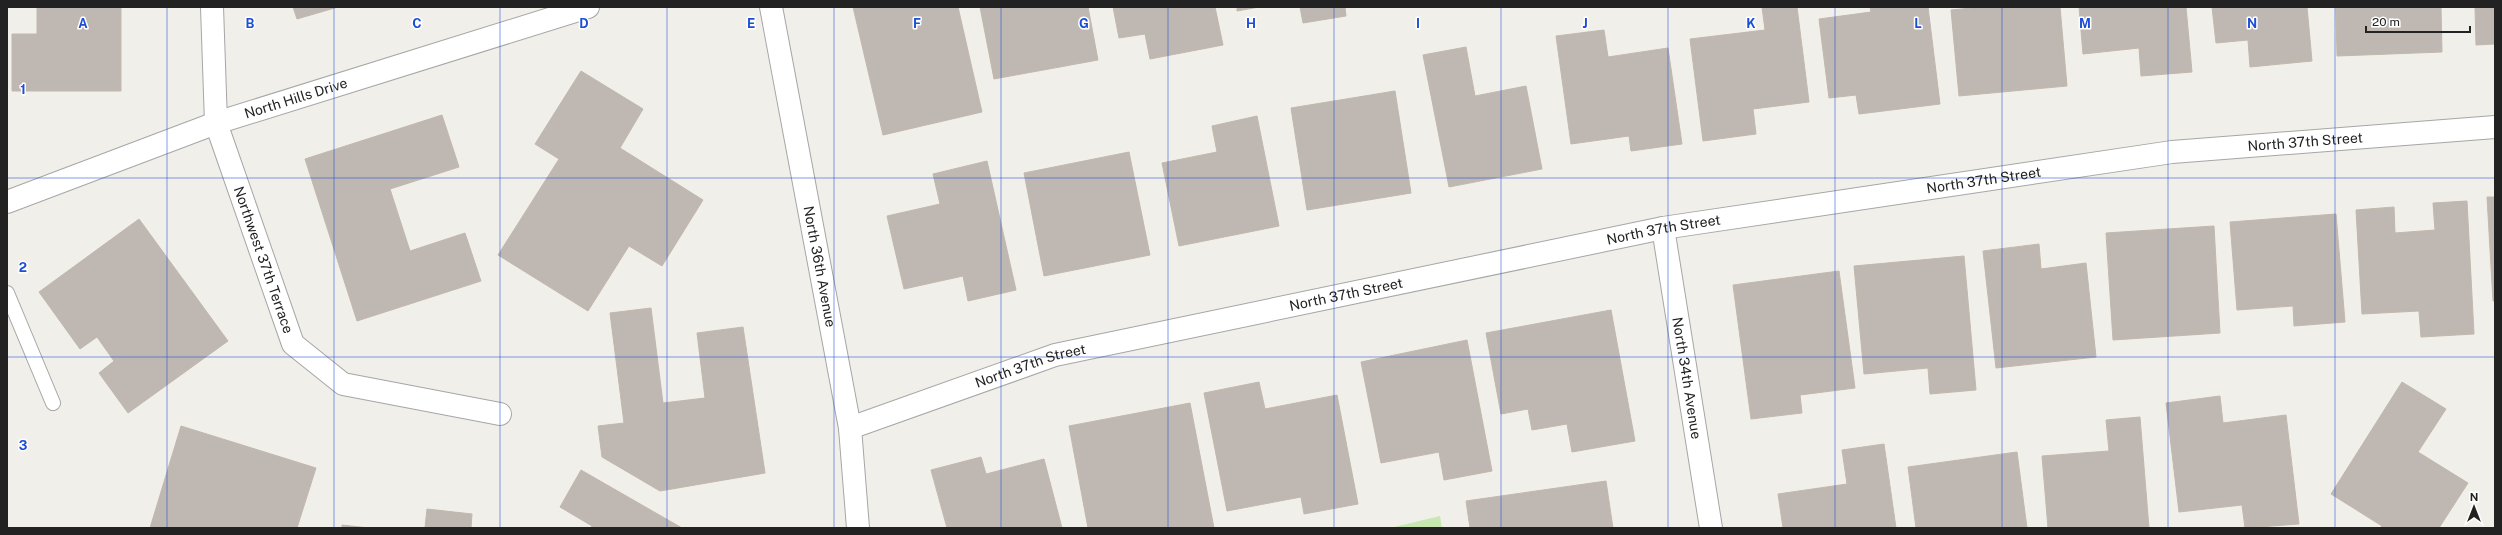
<svg xmlns="http://www.w3.org/2000/svg" width="2502" height="535" font-family="'Public Sans',sans-serif">
  <style>
    .grass { fill: #c8e8b2 }
    .building { fill: #bfb8b2; stroke: #c2b8ac }
    .lines { fill: none; stroke-linecap: round; stroke-linejoin: round }
    .lane-casing { stroke: #a6a6a6; stroke-width: 16 }
    .street-casing { stroke: #a6a6a6; stroke-width: 24 }
    .lane { stroke: #fff; stroke-width: 14 }
    .street { stroke: #fff; stroke-width: 22 }
    .grid { fill: none; stroke: #1d4ed8; stroke-width: 1; stroke-opacity: 0.55 }
    .labels { text-anchor: middle; dominant-baseline: central; stroke-width: 3; stroke-linejoin: round; paint-order: stroke }
    .street-label { font-size: 14px; fill: #222; stroke: #fff }
    .grid-label { font-size: 13px; text-anchor: middle; font-weight: bold; fill: #1d4ed8; stroke: #fff; stroke-width: 3; stroke-linejoin: round; paint-order: stroke }
  </style>
  <rect width="100%" height="100%" fill="#f1efe9"/>
  <polygon class="grass" points="1440,516 1442,528 1390,528"/>
  <g class="building">
    <polygon points="37,7 121,7 121,91 12,91 12,34 37,34"/>
    <polygon points="293,7 338,7 297,19"/>
    <polygon points="853,7 958,7 982,112 883,135"/>
    <polygon points="980,7 1088,7 1098,60 994,79"/>
    <polygon points="1113,7 1215,7 1223,45 1150,59 1145,34 1119,38"/>
    <polygon points="1237,7 1259,7 1237,11"/>
    <polygon points="1300,7 1345,7 1346,16 1303,23"/>
    <polygon points="1762,7 1797,7 1809,102 1753,109 1756,134 1703,141 1690,39 1765,30"/>
    <polygon points="1870,7 1928,7 1940,104 1859,114 1856,95 1829,98 1819,19 1871,12"/>
    <polygon points="1982,7 2060,7 2067,86 1959,96 1951,10"/>
    <polygon points="2079,7 2186,7 2192,72 2141,76 2139,48 2083,54"/>
    <polygon points="2212,7 2307,7 2312,61 2250,67 2248,40 2216,43"/>
    <polygon points="2336,7 2441,7 2442,52 2337,56"/>
    <polygon points="2475,7 2495,7 2495,44 2476,45"/>
    <polygon points="1604,30 1608,57 1668,48 1682,144 1631,151 1629,136 1571,144 1556,36"/>
    <polygon points="1466,47 1475,96 1526,86 1542,169 1449,187 1423,55"/>
    <polygon points="581,71 643,109 620,148 703,200 662,266 629,246 588,311 498,255 559,159 535,144"/>
    <polygon points="1395,91 1411,193 1307,210 1291,108"/>
    <polygon points="442,115 459,167 390,189 410,251 465,233 481,281 357,321 305,159"/>
    <polygon points="1257,116 1279,226 1179,246 1162,163 1217,152 1212,126"/>
    <polygon points="1129,152 1150,255 1044,276 1024,173"/>
    <polygon points="987,161 1016,290 968,301 963,276 904,289 887,216 940,204 933,174"/>
    <polygon points="2487,197 2495,197 2495,301 2493,301"/>
    <polygon points="2467,201 2474,334 2421,337 2419,311 2362,314 2356,210 2394,207 2395,233 2435,230 2433,203"/>
    <polygon points="2336,214 2345,322 2294,326 2293,306 2237,310 2230,222"/>
    <polygon points="139,219 228,341 128,413 99,373 114,361 97,337 80,349 39,292"/>
    <polygon points="2214,226 2220,333 2113,340 2106,233"/>
    <polygon points="2039,244 2041,269 2086,263 2096,357 1996,368 1983,251"/>
    <polygon points="1964,256 1976,390 1930,394 1928,368 1864,374 1854,266"/>
    <polygon points="1839,271 1855,388 1800,395 1802,413 1751,419 1733,285"/>
    <polygon points="651,308 663,403 705,398 697,333 743,327 765,473 660,491 602,457 598,426 624,423 610,313"/>
    <polygon points="1611,310 1635,441 1572,452 1567,424 1532,430 1528,409 1501,414 1486,333"/>
    <polygon points="1467,340 1492,471 1444,480 1439,452 1381,463 1361,362"/>
    <polygon points="1259,382 1265,409 1337,395 1358,504 1304,514 1301,497 1227,511 1204,393"/>
    <polygon points="2402,382 2446,409 2418,452 2468,483 2439,528 2380,528 2382,526 2331,494"/>
    <polygon points="2220,396 2223,423 2286,415 2299,524 2245,528 2242,505 2179,512 2166,403"/>
    <polygon points="1190,403 1214,528 1088,528 1069,426"/>
    <polygon points="2140,417 2149,528 2048,528 2042,456 2109,451 2106,420"/>
    <polygon points="181,426 316,468 297,528 150,528"/>
    <polygon points="1884,444 1896,528 1783,528 1778,494 1847,484 1842,450"/>
    <polygon points="2017,452 2027,528 1916,528 1908,467"/>
    <polygon points="981,457 986,474 1044,459 1062,528 947,528 931,470"/>
    <polygon points="581,470 682,528 591,528 592,526 560,507"/>
    <polygon points="1606,481 1613,528 1470,528 1466,501"/>
    <polygon points="427,509 472,514 471,528 425,528"/>
    <polygon points="342,525 369,528 342,528"/>
  </g>
  <g class="lines">
    <g class="lane-casing">
      <polyline id="lane" points="7,293 53,403"/>
    </g>
    <g class="street-casing">
      <g id="street">
        <path id="s1" d="M212 7 216 123 293 344 343 384 500 414"/>
        <path id="s2" d="M771 7 850 428 858 528"/>
        <path id="s3" d="M7 202 216 123 588 7"/>
        <path id="s4" d="M1663 228 1711 528"/>
        <path id="s5" d="M850 428 1055 355 1663 228 2172 152 2495 127"/>
      </g>
    </g>
    <use href="#lane" class="lane"/>
    <use href="#street" class="street"/>
  </g>
  <path class="grid" d="M167 7V528M334 7V528M500 7V528M667 7V528M834 7V528M1001 7V528M1168 7V528M1334 7V528M1501 7V528M1668 7V528M1835 7V528M2002 7V528M2168 7V528M2335 7V528M7 178H2495M7 357H2495"/>
  <g class="labels">
    <g class="street-label">
      <text stroke="none"><textPath href="#s3" startOffset="307">North Hills Drive</textPath></text>
      <text stroke="none"><textPath href="#s5" startOffset="1487">North 37th Street</textPath></text>
      <text stroke="none"><textPath href="#s5" startOffset="1163">North 37th Street</textPath></text>
      <text stroke="none"><textPath href="#s5" startOffset="839">North 37th Street</textPath></text>
      <text stroke="none"><textPath href="#s1" startOffset="261">Northwest 37th Terrace</textPath></text>
      <text stroke="none"><textPath href="#s2" startOffset="264">North 36th Avenue</textPath></text>
      <text stroke="none"><textPath href="#s5" startOffset="515">North 37th Street</textPath></text>
      <text stroke="none"><textPath href="#s5" startOffset="191">North 37th Street</textPath></text>
      <text stroke="none"><textPath href="#s4" startOffset="152">North 34th Avenue</textPath></text>
    </g>
  </g>
  <g class="grid-label">
    <text x="83" y="28">A</text>
    <text x="250" y="28">B</text>
    <text x="417" y="28">C</text>
    <text x="584" y="28">D</text>
    <text x="751" y="28">E</text>
    <text x="917" y="28">F</text>
    <text x="1084" y="28">G</text>
    <text x="1251" y="28">H</text>
    <text x="1418" y="28">I</text>
    <text x="1585" y="28">J</text>
    <text x="1751" y="28">K</text>
    <text x="1918" y="28">L</text>
    <text x="2085" y="28">M</text>
    <text x="2252" y="28">N</text>
    <text x="23" y="94">1</text>
    <text x="23" y="272">2</text>
    <text x="23" y="450">3</text>
  </g>
  <rect width="2502" height="535" fill="none" stroke="#222222" stroke-width="16"/>
  <g transform="translate(2474 507)" stroke="#ffffff" stroke-width="3" paint-order="stroke">
  <path d="M0-3L7 15L0 10L-7 15Z" fill="#222222"/>
  <text y="-6" font-size="11" font-weight="bold" text-anchor="middle" fill="#222222">N</text>
  </g>
  <path d="M2366 26v6h104v-6" fill="none" stroke="#222222" stroke-width="2"/>
  <text x="2372" y="26" font-size="12" fill="#222222" stroke="#ffffff" stroke-width="3" paint-order="stroke">20 m</text>
</svg>
